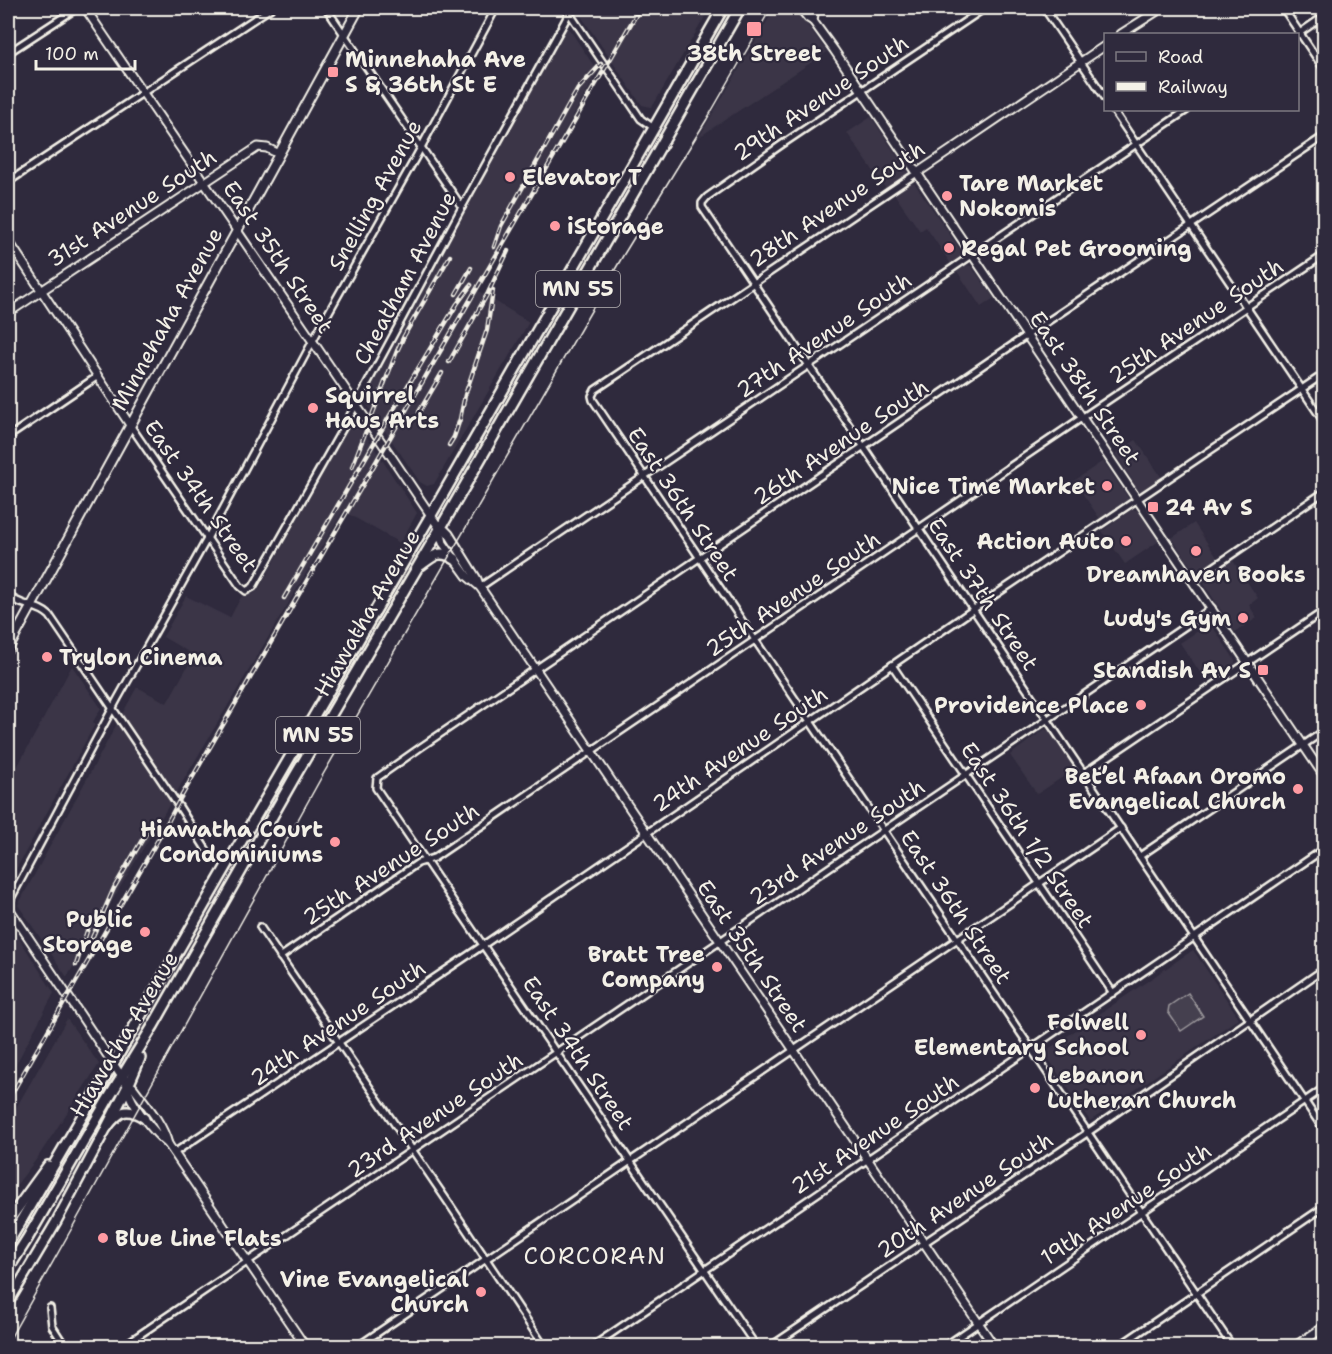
<svg xmlns="http://www.w3.org/2000/svg" width="1332" height="1354" font-family="'Shantell Sans',sans-serif">
  <style>
    .built { fill: #3b3647 }
    .green { fill: #454050; stroke: #9c989c; stroke-width: 1.5 }
    .lines { fill: none; stroke-linecap: round; stroke-linejoin: round }
    .minor-casing { stroke: #f4f1e8; stroke-width: 10 }
    .tertiary-casing { stroke: #f4f1e8; stroke-width: 11 }
    .secondary-casing { stroke: #f4f1e8; stroke-width: 12 }
    .primary-casing { stroke: #f4f1e8; stroke-width: 13 }
    .trunk-casing { stroke: #f4f1e8; stroke-width: 14 }
    .minor { stroke: #2f2a3d; stroke-width: 5 }
    .tertiary { stroke: #2f2a3d; stroke-width: 7 }
    .secondary { stroke: #2f2a3d; stroke-width: 8 }
    .primary { stroke: #2f2a3d; stroke-width: 8 }
    .trunk { stroke: #2f2a3d; stroke-width: 9 }
    .tram { stroke: #f4f1e8; stroke-width: 1.5 }
    .rail-casing { stroke: #f4f1e8; stroke-width: 4.5 }
    .rail { stroke: #2f2a3d; stroke-width: 2; stroke-dasharray: 7; stroke-linecap: butt }
    .poi-dot { fill: #ff9aa2; stroke: #2f2a3d; stroke-width: 2 }
    .labels { text-anchor: middle; dominant-baseline: central; stroke-width: 4.5; stroke-linejoin: round; paint-order: stroke }
    .shield { fill: #2f2a3d; stroke: #b9b5b5; stroke-width: 1.5 }
    .shield-label { font-size: 21px; font-weight: bold; fill: #f4f1e8 }
    .poi-label { font-size: 22px; font-weight: bold; fill: #f4f1e8; stroke: #2f2a3d; text-anchor: end }
    .street-label { font-size: 22px; fill: #f4f1e8; stroke: #2f2a3d }
    .neighbourhood-label { font-size: 24px; letter-spacing: 1.5px; fill: #f4f1e8; stroke: #2f2a3d }
  </style>
  <rect width="100%" height="100%" fill="#2f2a3d"/>
  <filter id="ink" filterUnits="userSpaceOnUse"><feTurbulence type="fractalNoise" baseFrequency=".0167" numOctaves="2"/><feDisplacementMap in="SourceGraphic" scale="12" xChannelSelector="R" yChannelSelector="G"/><feConvolveMatrix kernelMatrix="1 2 1 2 8 2 1 2 1" color-interpolation-filters="sRGB"/></filter>
  <g filter="url(#ink)">
    <g class="built">
      <polygon points="578,8 710,8 654,104 651,107 642,105 639,101 577,10"/>
      <polygon points="775,8 795,8 827,52 699,137"/>
      <polygon points="567,26 598,72 475,289 529,322 434,484 427,486 420,482 363,399"/>
      <polygon points="871,117 907,171 906,176 886,189 847,133"/>
      <polygon points="910,183 915,184 962,252 962,256 951,264 926,227 920,231 895,195"/>
      <polygon points="966,265 971,266 994,298 981,307 957,271"/>
      <polygon points="355,419 417,513 400,543 343,511 67,977 18,905 137,687 167,703 194,655 163,637 186,596 230,618 241,597 253,594 259,589 352,420"/>
      <polygon points="1136,440 1162,478 1143,491 1140,491 1136,488 1131,478 1115,454"/>
      <polygon points="1103,461 1127,496 1128,499 1100,519 1074,481"/>
      <polygon points="1133,509 1138,511 1159,541 1125,564 1102,531"/>
      <polygon points="1194,523 1218,559 1197,572 1193,570 1172,538"/>
      <polygon points="1233,561 1258,598 1249,605 1257,618 1235,632 1204,584 1206,579"/>
      <polygon points="1210,623 1235,660 1235,663 1206,681 1180,643"/>
      <polygon points="72,666 101,708 93,722 95,724 8,884 8,784"/>
      <polygon points="1045,729 1050,732 1075,769 1037,794 1010,755"/>
      <polygon points="8,927 13,929 54,993 8,1079"/>
      <polygon points="1193,950 1239,1018 1090,1121 1044,1052"/>
      <polygon points="67,1019 99,1064 38,1157 8,1196 8,1122"/>
    </g>
    <polygon class="green" points="1188,993 1203,1016 1181,1031 1168,1012 1169,1006"/>
    <g class="lines">
      <g class="minor-casing">
        <g id="minor">
          <polyline points="326,8 462,207"/>
          <polyline points="566,8 641,119 654,128"/>
          <polyline points="985,8 781,145 707,197 702,203 702,207 1324,1130"/>
          <polyline points="1044,8 1106,99"/>
          <polyline points="1283,8 1324,69"/>
          <polyline points="1298,34 1324,16"/>
          <polyline points="8,53 77,8"/>
          <polyline points="1113,110 1324,422"/>
          <polyline points="917,173 595,390 592,396 593,400 1232,1346"/>
          <polyline points="8,182 271,8"/>
          <polyline points="130,425 240,586 246,591 253,587 352,412 462,207 565,21 571,8"/>
          <polyline points="8,437 98,376"/>
          <polyline points="1193,581 1324,492"/>
          <polyline points="480,587 1187,110"/>
          <path d="M8 595C20 607 38 604 50 616L178 805 209 854 228 864"/>
          <polyline points="892,665 1113,993"/>
          <polyline points="1084,773 1324,611"/>
          <polyline points="1140,856 1324,731"/>
          <polyline points="8,904 117,700 207,539 317,333 417,155 496,8"/>
          <polyline points="260,927 450,1205 544,1346"/>
          <polyline points="280,957 418,863 434,858 1083,417 1324,255"/>
          <polyline points="174,1153 476,950 974,609 1324,374"/>
          <polyline points="50,1308 52,1326 65,1346"/>
          <polyline points="123,1346 1212,608"/>
          <polyline points="358,1346 1121,828"/>
          <path d="M593 1346C836 1179 1081 1015 1324 849"/>
          <polyline points="756,1346 376,788 377,778 421,747 1020,340 1324,136"/>
          <polyline points="771,1346 1087,1133 1324,969"/>
          <polyline points="945,1346 1324,1088"/>
          <polyline points="1119,1346 1324,1207"/>
        </g>
      </g>
      <g class="tertiary-casing">
        <g id="tertiary">
          <polyline points="85,8 391,456 440,529 443,543 467,576 479,586"/>
          <polyline points="800,8 808,18 813,21 834,50 1324,776"/>
          <polyline points="809,8 814,14 813,21"/>
          <polyline points="1121,34 1162,8"/>
          <polyline points="917,173 1106,45"/>
          <polyline points="8,240 130,425"/>
          <polyline points="8,313 258,147 267,148 279,154"/>
          <polyline points="440,529 445,530 449,534 477,579 480,587 994,1346"/>
          <path d="M8 907 128 1086C127 1101 156 1135 168 1144"/>
          <path d="M128 1086 133 1087 136 1091C148 1107 163 1124 168 1144L305 1346"/>
        </g>
      </g>
      <g class="secondary-casing">
        <g id="secondary">
          <polyline points="8,649 359,8"/>
          <polyline points="1296,1346 1324,1327"/>
        </g>
      </g>
      <g class="primary-casing">
        <path id="primary" d="M8 1303 56 1222 107 1127C120 1111 126 1106 144 1118"/>
      </g>
      <g class="trunk-casing">
        <g id="trunk">
          <path d="M421 565C434 555 440 549 455 559"/>
          <polyline points="107,1127 128,1086 140,1058"/>
          <polyline points="8,1221 48,1166"/>
          <polyline points="8,1243 113,1064 218,881 431,515 723,8"/>
          <polyline points="8,1269 27,1239 107,1101 153,1026 295,776 440,529 740,8"/>
        </g>
      </g>
      <use href="#minor" class="minor"/>
      <use href="#tertiary" class="tertiary"/>
      <use href="#secondary" class="secondary"/>
      <use href="#primary" class="primary"/>
      <use href="#trunk" class="trunk"/>
      <polyline class="tram" points="8,1342 72,1228 321,778 624,254 707,119 771,8"/>
      <g class="rail-casing">
        <g id="rail">
          <polyline points="494,247 501,226 571,101 578,89 601,64"/>
          <polyline points="456,294 471,268"/>
          <polyline points="449,362 488,293 508,251"/>
          <polyline points="419,412 442,373"/>
          <polyline points="449,445 454,437 460,419 465,395 487,330 493,290"/>
          <polyline points="352,467 397,351 404,336 450,256"/>
          <polyline points="284,598 392,412 457,304 471,285"/>
          <polyline points="92,938 114,888 152,823"/>
          <polyline points="76,965 89,925"/>
          <polyline points="8,1100 163,831 181,797 640,8"/>
        </g>
      </g>
      <use href="#rail" class="rail"/>
    </g>
  </g>
  <g class="poi-dot">
    <rect x="746" y="21" width="16" height="16" rx="3"/>
    <rect x="327" y="66" width="12" height="12" rx="3"/>
    <circle cx="510" cy="177" r="6"/>
    <circle cx="947" cy="196" r="6"/>
    <circle cx="555" cy="226" r="6"/>
    <circle cx="949" cy="248" r="6"/>
    <circle cx="313" cy="408" r="6"/>
    <circle cx="1107" cy="486" r="6"/>
    <rect x="1147" y="501" width="12" height="12" rx="3"/>
    <circle cx="1126" cy="541" r="6"/>
    <circle cx="1196" cy="551" r="6"/>
    <circle cx="1243" cy="618" r="6"/>
    <circle cx="47" cy="657" r="6"/>
    <rect x="1257" y="664" width="12" height="12" rx="3"/>
    <circle cx="1141" cy="705" r="6"/>
    <circle cx="1298" cy="789" r="6"/>
    <circle cx="335" cy="842" r="6"/>
    <circle cx="145" cy="932" r="6"/>
    <circle cx="717" cy="967" r="6"/>
    <circle cx="1141" cy="1035" r="6"/>
    <circle cx="1035" cy="1088" r="6"/>
    <circle cx="103" cy="1238" r="6"/>
    <circle cx="481" cy="1292" r="6"/>
  </g>
  <g class="labels">
    <g class="shield">
      <rect x="536" y="271" width="84" height="36" rx="4.5"/>
      <rect x="276" y="717" width="84" height="36" rx="4.5"/>
    </g>
    <g class="shield-label">
      <text x="578" y="289">MN 55</text>
      <text x="318" y="735">MN 55</text>
    </g>
    <g class="poi-label">
      <text x="754" y="53" text-anchor="middle">38th Street</text>
      <text x="345" y="59" text-anchor="start">Minnehaha Ave<tspan x="345" dy="25">S &amp; 36th St E</tspan></text>
      <text x="522" y="177" text-anchor="start">Elevator T</text>
      <text x="959" y="183" text-anchor="start">Tare Market<tspan x="959" dy="25">Nokomis</tspan></text>
      <text x="567" y="226" text-anchor="start">iStorage</text>
      <text x="961" y="248" text-anchor="start">Regal Pet Grooming</text>
      <text x="325" y="395" text-anchor="start">Squirrel<tspan x="325" dy="25">Haus Arts</tspan></text>
      <text x="1095" y="486">Nice Time Market</text>
      <text x="1165" y="507" text-anchor="start">24 Av S</text>
      <text x="1114" y="541">Action Auto</text>
      <text x="1196" y="574" text-anchor="middle">Dreamhaven Books</text>
      <text x="1231" y="618">Ludy's Gym</text>
      <text x="59" y="657" text-anchor="start">Trylon Cinema</text>
      <text x="1251" y="670">Standish Av S</text>
      <text x="1129" y="705">Providence Place</text>
      <text x="1286" y="776">Bet’el Afaan Oromo<tspan x="1286" dy="25">Evangelical Church</tspan></text>
      <text x="323" y="829">Hiawatha Court<tspan x="323" dy="25">Condominiums</tspan></text>
      <text x="133" y="919">Public<tspan x="133" dy="25">Storage</tspan></text>
      <text x="705" y="954">Bratt Tree<tspan x="705" dy="25">Company</tspan></text>
      <text x="1129" y="1022">Folwell<tspan x="1129" dy="25">Elementary School</tspan></text>
      <text x="1047" y="1075" text-anchor="start">Lebanon<tspan x="1047" dy="25">Lutheran Church</tspan></text>
      <text x="115" y="1238" text-anchor="start">Blue Line Flats</text>
      <text x="469" y="1279">Vine Evangelical<tspan x="469" dy="25">Church</tspan></text>
    </g>
    <g class="street-label">
      <text transform="translate(821 98) rotate(-34)">29th Avenue South</text>
      <text transform="translate(375 195) rotate(-61)">Snelling Avenue</text>
      <text transform="translate(837 204) rotate(-34)">28th Avenue South</text>
      <text transform="translate(132 208) rotate(-33)">31st Avenue South</text>
      <text transform="translate(278 257) rotate(56)">East 35th Street</text>
      <text transform="translate(405 278) rotate(-62)">Cheatham Avenue</text>
      <text transform="translate(167 319) rotate(-61)">Minnehaha Avenue</text>
      <text transform="translate(1196 321) rotate(-34)">25th Avenue South</text>
      <text transform="translate(824 335) rotate(-34)">27th Avenue South</text>
      <text transform="translate(1085 388) rotate(56)">East 38th Street</text>
      <text transform="translate(841 442) rotate(-34)">26th Avenue South</text>
      <text transform="translate(201 496) rotate(55)">East 34th Street</text>
      <text transform="translate(683 504) rotate(56)">East 36th Street</text>
      <text transform="translate(793 594) rotate(-34)">25th Avenue South</text>
      <text transform="translate(983 594) rotate(56)">East 37th Street</text>
      <text transform="translate(367 613) rotate(-60)">Hiawatha Avenue</text>
      <text transform="translate(740 749) rotate(-34)">24th Avenue South</text>
      <text transform="translate(1027 835) rotate(56)">East 36th 1/2 Street</text>
      <text transform="translate(837 842) rotate(-34)">23rd Avenue South</text>
      <text transform="translate(391 864) rotate(-33)">25th Avenue South</text>
      <text transform="translate(956 907) rotate(56)">East 36th Street</text>
      <text transform="translate(752 956) rotate(56)">East 35th Street</text>
      <text transform="translate(338 1023) rotate(-34)">24th Avenue South</text>
      <text transform="translate(124 1034) rotate(-59)">Hiawatha Avenue</text>
      <text transform="translate(578 1053) rotate(56)">East 34th Street</text>
      <text transform="translate(435 1115) rotate(-34)">23rd Avenue South</text>
      <text transform="translate(875 1134) rotate(-34)">21st Avenue South</text>
      <text transform="translate(965 1195) rotate(-34)">20th Avenue South</text>
      <text transform="translate(1126 1204) rotate(-34)">19th Avenue South</text>
    </g>
    <g class="neighbourhood-label">
      <text x="595" y="1256">CORCORAN</text>
    </g>
  </g>
  <rect width="1332" height="1354" fill="none" stroke="#2f2a3d" stroke-width="30"/>
  <rect x="15" y="15" width="1302" height="1324" fill="none" stroke="#f4f1e8" stroke-width="2" filter="url(#ink)"/>
  <rect x="1104" y="33" width="195" height="78" fill="#2f2a3d" stroke="#7e7a81" stroke-width="1.5"/>
  <rect x="1116" y="52" width="30" height="9" fill="#2f2a3d" stroke="#7e7a81" stroke-width="1.5"/>
  <text x="1158" y="63" font-size="18" fill="#f4f1e8">Road</text>
  <rect x="1116" y="82" width="30" height="9" fill="#f4f1e8" stroke="#7e7a81" stroke-width="1.5"/>
  <text x="1158" y="93" font-size="18" fill="#f4f1e8">Railway</text>
  <path d="M36 60v9h99v-9" fill="none" stroke="#f4f1e8" stroke-width="3"/>
  <text x="45" y="60" font-size="18" fill="#f4f1e8" stroke="#2f2a3d" stroke-width="4.5" paint-order="stroke">100 m</text>
</svg>
